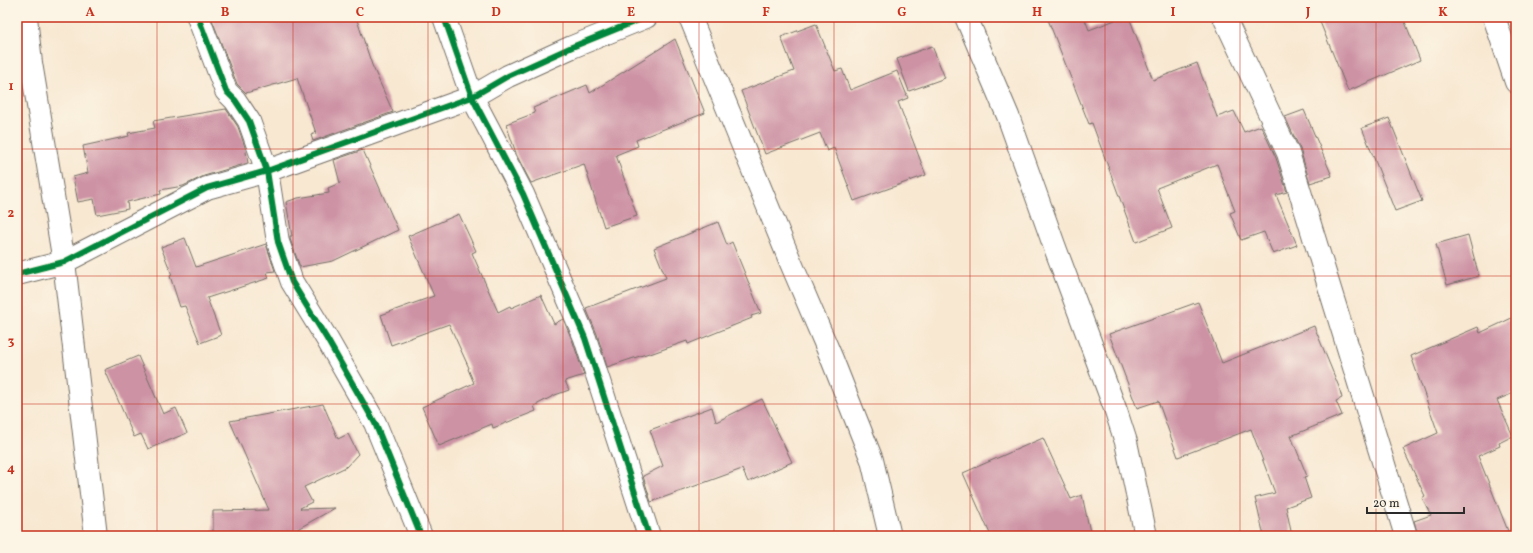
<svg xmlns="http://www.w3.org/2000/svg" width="1533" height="553" font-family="Vollkorn,serif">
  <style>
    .building { fill: #cd93a5 }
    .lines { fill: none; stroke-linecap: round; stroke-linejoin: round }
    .street-casing { stroke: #736d65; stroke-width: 24 }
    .street { stroke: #fff; stroke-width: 22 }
    .cycleway-casing { stroke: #fcf5e5; stroke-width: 8 }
    .cycleway { stroke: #00873e; stroke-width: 6 }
    .grid { fill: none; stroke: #c8321e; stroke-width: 1; stroke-opacity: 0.55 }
    .neatline { fill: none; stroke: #c8321e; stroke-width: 1.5 }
    .grid-label { font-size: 13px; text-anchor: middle; font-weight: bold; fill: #c8321e }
  </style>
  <rect width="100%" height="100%" fill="#fcf5e5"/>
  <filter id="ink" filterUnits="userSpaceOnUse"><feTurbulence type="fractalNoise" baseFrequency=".025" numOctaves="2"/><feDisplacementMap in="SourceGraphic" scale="8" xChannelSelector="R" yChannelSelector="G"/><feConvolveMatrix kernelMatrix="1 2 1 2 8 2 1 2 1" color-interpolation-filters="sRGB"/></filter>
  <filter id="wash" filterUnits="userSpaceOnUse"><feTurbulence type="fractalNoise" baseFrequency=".012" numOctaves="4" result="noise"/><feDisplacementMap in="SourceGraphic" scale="16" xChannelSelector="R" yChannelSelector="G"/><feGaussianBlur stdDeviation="0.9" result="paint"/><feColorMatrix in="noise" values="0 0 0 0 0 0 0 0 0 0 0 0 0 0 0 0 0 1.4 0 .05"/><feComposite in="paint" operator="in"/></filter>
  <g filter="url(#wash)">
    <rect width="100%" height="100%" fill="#f8e8d2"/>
    <g id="blocks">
      <g class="building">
        <polygon points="211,17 356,17 372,65 393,112 313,141 311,135 316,133 297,78 246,93 237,84"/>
        <polygon points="1047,17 1084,17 1089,30 1123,17 1129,17 1153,80 1197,63 1217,117 1234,111 1244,132 1261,126 1276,158 1287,192 1276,195 1297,245 1273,254 1264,232 1241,240 1230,213 1235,211 1217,164 1157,188 1172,228 1136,242 1092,123 1089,124"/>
        <polygon points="1318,17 1403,17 1420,60 1348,91"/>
        <polygon points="816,24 835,71 842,69 850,90 897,71 908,98 898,102 926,175 854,201 834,148 827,151 820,133 765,154 741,91 794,71 781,37"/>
        <polygon points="675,39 705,113 636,140 638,146 616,155 637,216 604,227 584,164 531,183 517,156 506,124 535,113 533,108 587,85 590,93"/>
        <polygon points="932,46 945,78 909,91 897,59"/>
        <polygon points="226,109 238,127 245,147 248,163 204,176 183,186 160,190 161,194 127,202 128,209 97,215 94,199 78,202 73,177 88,173 83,146 129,136 128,133 155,128 153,121"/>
        <polygon points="1304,110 1332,176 1310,183 1300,149 1285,117"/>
        <polygon points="1389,118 1422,201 1395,211 1362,128"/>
        <polygon points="363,150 398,230 333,261 300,267 290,239 290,236 292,236 286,202 298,198 329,193 328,188 340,183 334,160"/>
        <polygon points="459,214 476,251 472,253 498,312 510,306 511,308 541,295 554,324 563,319 573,342 584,375 565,381 569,390 555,395 534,406 536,411 493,428 492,424 439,446 422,407 474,383 468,369 469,368 449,324 391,345 381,315 434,296 408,236"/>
        <polygon points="718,222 727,245 732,242 761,313 751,316 752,318 688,344 687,341 650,354 649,353 607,367 597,334 586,308 666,278 654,248"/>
        <polygon points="1468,235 1479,276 1447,285 1436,244"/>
        <polygon points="185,238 196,267 266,244 275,271 267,272 269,278 207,298 221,335 200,343 185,306 180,307 170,276 172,275 161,247"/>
        <polygon points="1198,302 1222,363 1314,326 1339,387 1342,398 1336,401 1342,415 1291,436 1307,476 1304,477 1311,498 1286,507 1292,536 1264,536 1255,498 1275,493 1251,429 1178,457 1158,401 1137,408 1109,334"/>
        <polygon points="1516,316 1516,392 1497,400 1513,436 1499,443 1500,446 1478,456 1510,536 1418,536 1414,521 1431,515 1422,498 1425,496 1403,449 1438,433 1411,356 1478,327 1480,333"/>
        <polygon points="138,356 163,414 176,408 187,433 148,449 141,434 134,437 105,370"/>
        <polygon points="762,399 792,462 748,482 742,469 651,502 643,476 663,466 650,430 712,407 716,422"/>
        <polygon points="323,404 338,439 348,434 358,454 346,467 304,487 312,502 300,508 301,509 335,508 285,536 213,536 213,511 269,510 230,421"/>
        <polygon points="1043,438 1071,499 1082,495 1090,532 1076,536 991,536 963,473"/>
      </g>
    </g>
  </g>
  <g filter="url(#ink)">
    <use href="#blocks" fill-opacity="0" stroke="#736d65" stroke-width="1"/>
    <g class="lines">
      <g class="street-casing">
        <g id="street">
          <polyline points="26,17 31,63 64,262 96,536"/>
          <polyline points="198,17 226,91 235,100 249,121 267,171 278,242 292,282 327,339 375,423 421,536"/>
          <polyline points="444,17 472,97 523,194 585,338 649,536"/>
          <polyline points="690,17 791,263 832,359 872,460 890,536"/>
          <polyline points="966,17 1008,116 1054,245 1116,411 1126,442 1146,536"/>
          <polyline points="1224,17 1288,153 1406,536"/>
          <polyline points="1494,17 1516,82"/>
          <polyline points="17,274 64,262 207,188 267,171 472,97 508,76 572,47 646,17"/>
        </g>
      </g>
      <use href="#street" class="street"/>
      <g class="cycleway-casing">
        <g id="cycleway">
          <polyline points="198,17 226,91 235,100 249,121 267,171 278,242 292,282 327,339 375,423 421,536"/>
          <polyline points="444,17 472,97 523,194 585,338 649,536"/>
          <polyline points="17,274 64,262 207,188 267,171 472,97 508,76 572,47 646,17"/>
        </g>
      </g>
      <use href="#cycleway" class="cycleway"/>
    </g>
  </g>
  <path class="grid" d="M157 17V536M293 17V536M428 17V536M563 17V536M699 17V536M834 17V536M970 17V536M1105 17V536M1240 17V536M1376 17V536M17 149H1516M17 276H1516M17 404H1516"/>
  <rect width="1533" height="553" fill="none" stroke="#fcf5e5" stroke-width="44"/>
  <path d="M1367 507v6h97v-6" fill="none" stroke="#2b2b2b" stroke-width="2"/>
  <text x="1373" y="507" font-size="12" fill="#2b2b2b" stroke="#fcf5e5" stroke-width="3" paint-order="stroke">20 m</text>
  <rect x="22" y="22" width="1489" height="509" class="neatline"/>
  <g class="grid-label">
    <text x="90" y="16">A</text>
    <text x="225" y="16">B</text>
    <text x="360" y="16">C</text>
    <text x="496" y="16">D</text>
    <text x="631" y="16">E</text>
    <text x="766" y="16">F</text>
    <text x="902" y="16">G</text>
    <text x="1037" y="16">H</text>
    <text x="1173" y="16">I</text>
    <text x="1308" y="16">J</text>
    <text x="1443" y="16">K</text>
    <text x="11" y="90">1</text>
    <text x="11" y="217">2</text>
    <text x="11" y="345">3</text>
    <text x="11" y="472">4</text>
  </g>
</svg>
